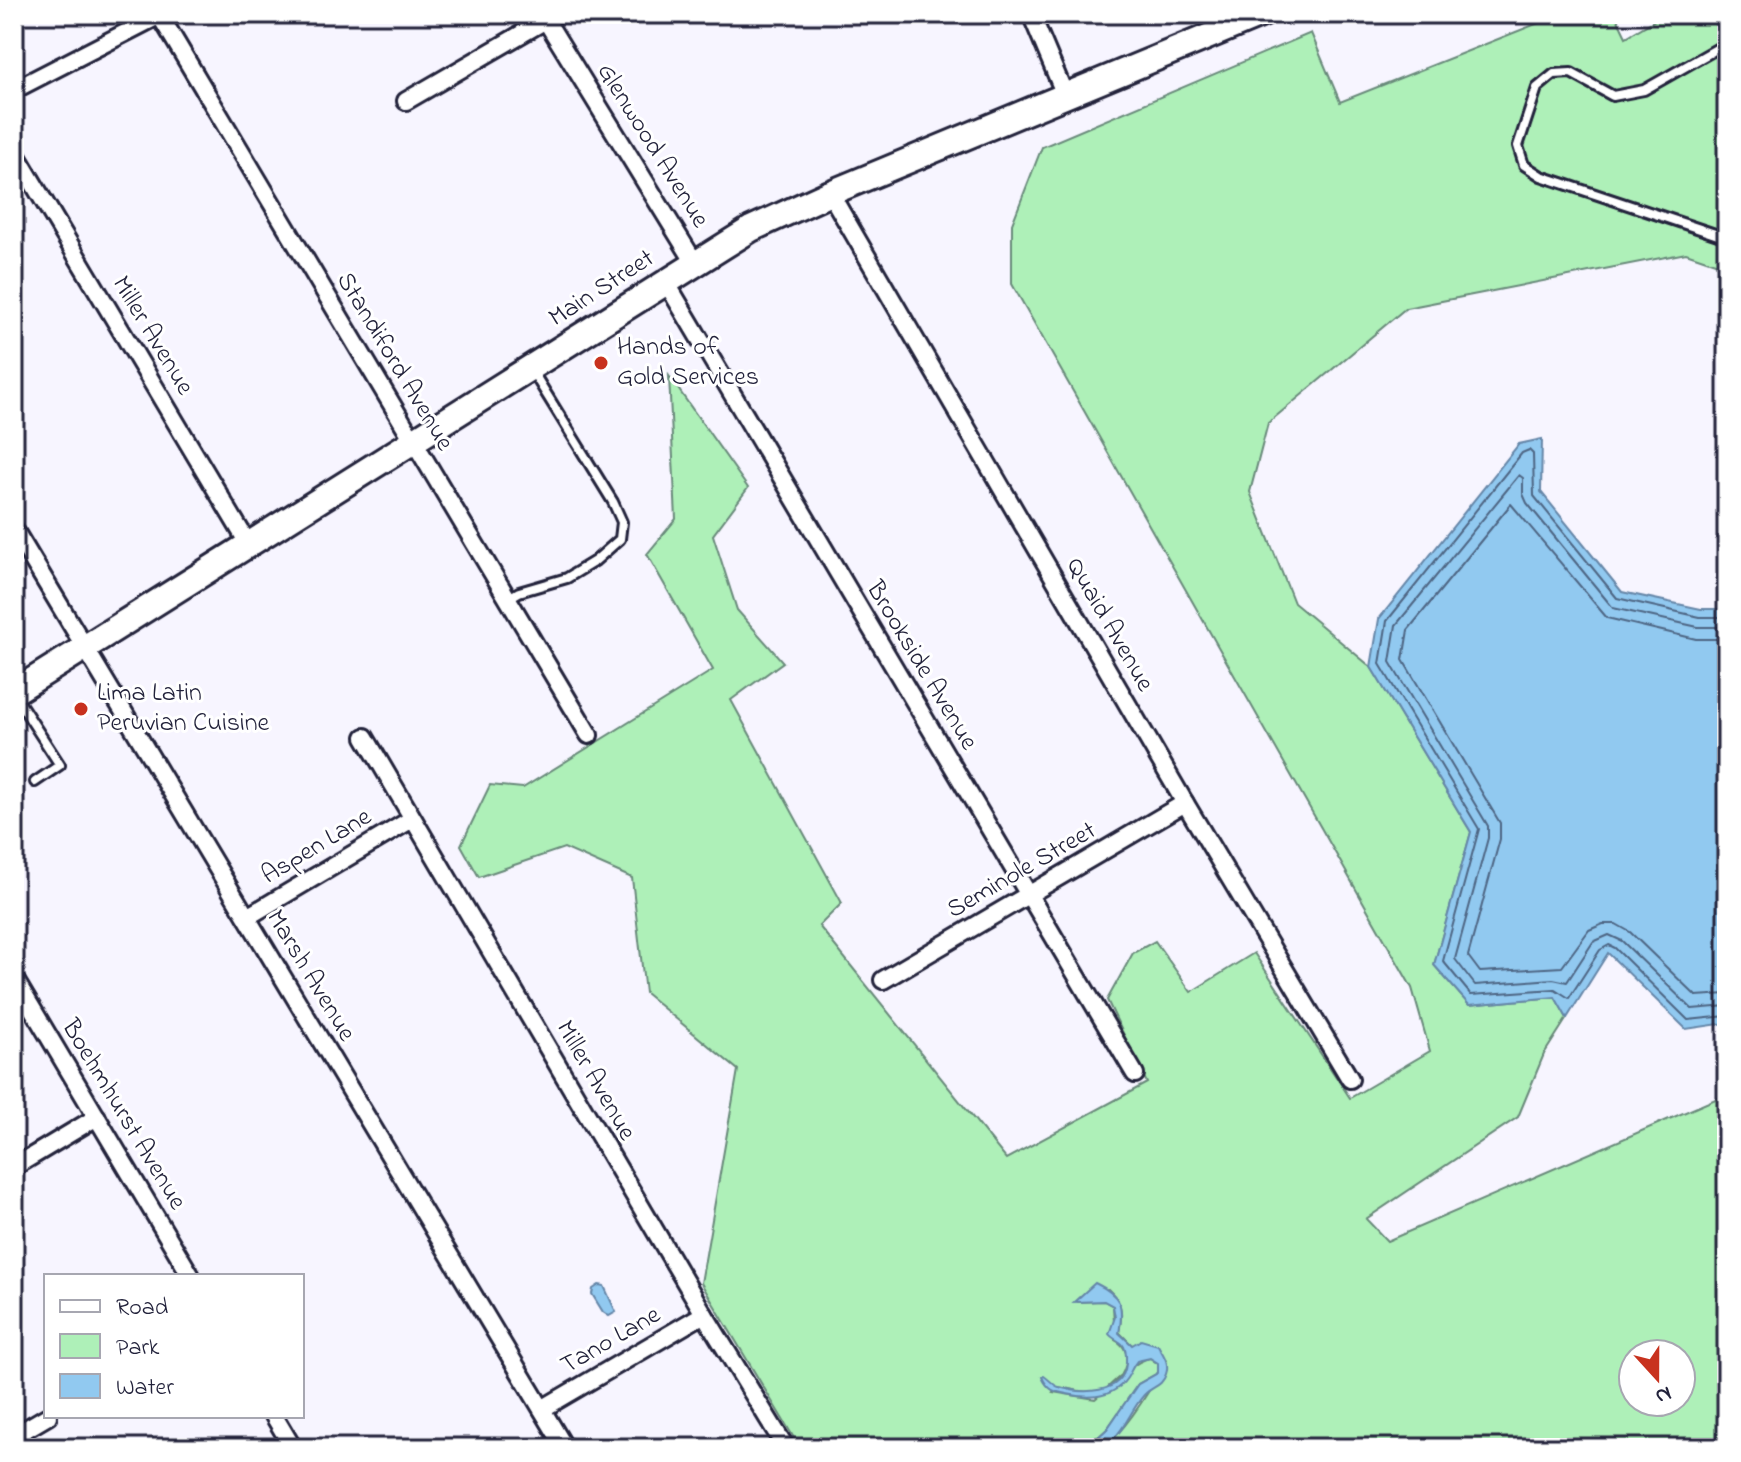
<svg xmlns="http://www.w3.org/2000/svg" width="1741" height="1462" font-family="'Indie Flower',sans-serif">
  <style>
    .green { fill: #aef0b8; stroke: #68897a; stroke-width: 2; fill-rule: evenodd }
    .water { fill: #91c9f0; stroke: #6586a8; stroke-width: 2 }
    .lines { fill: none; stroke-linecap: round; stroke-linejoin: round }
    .shore { stroke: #4e6583; stroke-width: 2 }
    .service-casing { stroke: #22223b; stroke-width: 14 }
    .minor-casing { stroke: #22223b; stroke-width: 22 }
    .secondary-casing { stroke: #22223b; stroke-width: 30 }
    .service { stroke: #fff; stroke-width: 8 }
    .minor { stroke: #fff; stroke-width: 16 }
    .secondary { stroke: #fff; stroke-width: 24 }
    .poi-dot { fill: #c8321e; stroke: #fff; stroke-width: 3 }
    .labels { text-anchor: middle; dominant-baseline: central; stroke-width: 6; stroke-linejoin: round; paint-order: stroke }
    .street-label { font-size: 26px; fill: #22223b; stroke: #fff }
    .poi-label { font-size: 26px; fill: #22223b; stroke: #fff; text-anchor: start }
  </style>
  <rect width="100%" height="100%" fill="#f7f5ff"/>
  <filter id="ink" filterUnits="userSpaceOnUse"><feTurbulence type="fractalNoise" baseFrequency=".0125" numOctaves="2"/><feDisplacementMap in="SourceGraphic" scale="16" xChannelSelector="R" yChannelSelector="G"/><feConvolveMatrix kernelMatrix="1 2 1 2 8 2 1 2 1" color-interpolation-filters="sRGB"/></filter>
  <g filter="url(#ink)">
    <path class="green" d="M1561 14H1615L1626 37 1665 14H1727V267L1686 253 1406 308 1268 423 1250 492 1294 603 1371 667 1471 832 1434 965 1469 1005 1555 997 1567 1018 1544 1054 1518 1117 1366 1219 1387 1241 1727 1094V1448H1103C1127 1429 1152 1387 1167 1360L1132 1345 1119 1332C1123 1313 1123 1303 1108 1289L1076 1302 1104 1301 1113 1306 1115 1340C1140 1352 1120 1391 1096 1392 1084 1393 1069 1388 1057 1387L1053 1392 1095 1399C1110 1386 1133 1361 1150 1358L1158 1364V1373L1138 1384 1107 1429 1086 1448H800L701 1283 738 1070 645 993 632 878 564 848 479 877 461 845 490 785 523 788 713 670 647 554 676 519 669 376 748 488 713 535 737 610 783 662 731 700 842 903 819 926 1006 1159 1147 1083 1107 1000 1133 953 1155 941 1191 992 1254 953 1350 1098 1430 1051 1412 988 1012 284V224L1042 147 1311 33 1340 102ZM1633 1354H1681V1402H1633Z"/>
    <g class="water">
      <polygon points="1542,439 1541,492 1622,592 1701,609 1727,609 1727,1023 1686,1029 1608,953 1567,1018 1555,997 1469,1005 1434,965 1471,832 1371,667 1379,619 1519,444"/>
      <path d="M1095 1283C1122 1296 1124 1305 1119 1333L1132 1345 1141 1340 1158 1345C1163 1355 1170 1362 1166 1374 1162 1387 1152 1386 1144 1395 1124 1418 1122 1448 1086 1448L1107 1429 1138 1384 1158 1373V1363L1150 1358 1137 1361C1132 1367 1131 1372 1127 1378 1113 1399 1089 1399 1067 1394 1054 1392 1048 1390 1042 1377L1044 1376C1049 1379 1054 1386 1059 1387 1081 1394 1123 1395 1126 1364 1126 1358 1127 1350 1123 1345 1120 1341 1113 1339 1109 1334L1115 1317 1113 1306 1104 1301 1074 1302Z"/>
      <polygon points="599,1285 604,1286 616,1312 609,1316 603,1312 592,1294 593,1289"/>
    </g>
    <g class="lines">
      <g class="shore">
        <polyline points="1727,617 1700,617 1617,598 1534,496 1533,454 1529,450 1522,453 1387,621 1380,664 1479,829 1443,961 1471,995 1555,989 1569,998 1600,950 1609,945 1615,948 1688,1020 1727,1016"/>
        <polyline points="1727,627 1698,627 1613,608 1527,503 1523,494 1523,478 1519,475 1396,625 1390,662 1488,826 1488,838 1455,959 1475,985 1553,979 1567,982 1593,942 1609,935 1622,941 1692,1009 1727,1006"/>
        <polyline points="1727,639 1696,639 1607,618 1511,504 1408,630 1403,660 1500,823 1500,839 1468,956 1480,972 1562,967 1589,930 1603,924 1616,924 1630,932 1696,996 1727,994"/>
      </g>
      <g class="service-casing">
        <g id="service">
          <polyline points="1727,43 1644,90 1613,96 1571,73 1554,74 1537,88 1518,146 1524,165 1541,176 1727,238"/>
          <polyline points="507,599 519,592 567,578 595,561 620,539 622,522 613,502 531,369"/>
          <polyline points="14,694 60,765 35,782"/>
        </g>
      </g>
      <g class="minor-casing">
        <g id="minor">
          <polyline points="159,14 589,735"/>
          <polyline points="542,14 695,263"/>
          <polyline points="1031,14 1065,95"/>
          <polyline points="14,90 162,14"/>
          <polyline points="406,101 556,14"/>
          <polyline points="14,151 249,545"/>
          <polyline points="830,193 1185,803 1350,1079"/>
          <polyline points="666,282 1135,1074"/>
          <polyline points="14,529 565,1448"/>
          <polyline points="365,737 704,1314 786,1448"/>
          <polyline points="247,917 412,819"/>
          <polyline points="14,978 191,1276"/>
          <polyline points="883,980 1185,803"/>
          <polyline points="14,1167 97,1117"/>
          <polyline points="542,1409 704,1314"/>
          <polyline points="274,1416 293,1448"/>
          <polyline points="14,1436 48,1416"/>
        </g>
      </g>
      <g class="secondary-casing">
        <polyline id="secondary" points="14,692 751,229 830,193 1263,14"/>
      </g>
      <use href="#service" class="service"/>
      <use href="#minor" class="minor"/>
      <use href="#secondary" class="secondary"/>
    </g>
  </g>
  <g class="poi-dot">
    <circle cx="601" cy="363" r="8"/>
    <circle cx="81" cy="709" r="8"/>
  </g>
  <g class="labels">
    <g class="street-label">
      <text transform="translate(652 146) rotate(58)">Glenwood Avenue</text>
      <text transform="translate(602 289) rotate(-33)">Main Street</text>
      <text transform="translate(152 336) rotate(59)">Miller Avenue</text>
      <text transform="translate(394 362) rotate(59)">Standiford Avenue</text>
      <text transform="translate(1109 625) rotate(60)">Quaid Avenue</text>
      <text transform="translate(921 666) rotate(59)">Brookside Avenue</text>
      <text transform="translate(317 847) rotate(-31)">Aspen Lane</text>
      <text transform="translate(1022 871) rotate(-30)">Seminole Street</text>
      <text transform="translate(310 976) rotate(59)">Marsh Avenue</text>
      <text transform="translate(595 1081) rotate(60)">Miller Avenue</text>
      <text transform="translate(123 1115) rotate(59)">Boehmhurst Avenue</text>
      <text transform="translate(611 1341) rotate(-30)">Tano Lane</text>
    </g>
    <g class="poi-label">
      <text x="617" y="348">Hands of<tspan x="617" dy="30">Gold Services</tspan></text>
      <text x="97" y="694">Lima Latin<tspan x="97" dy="30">Peruvian Cuisine</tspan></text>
    </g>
  </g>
  <rect width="1741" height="1462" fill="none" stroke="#fff" stroke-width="48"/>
  <rect x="24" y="24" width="1693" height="1414" fill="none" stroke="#22223b" stroke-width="3" filter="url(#ink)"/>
  <rect x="44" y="1274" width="260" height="144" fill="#ffffff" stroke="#a7a7b1" stroke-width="2"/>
  <rect x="60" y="1300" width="40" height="12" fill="#ffffff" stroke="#a7a7b1" stroke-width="2"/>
  <text x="116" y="1314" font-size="24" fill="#22223b">Road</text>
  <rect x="60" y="1334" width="40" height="24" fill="#aef0b8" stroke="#a7a7b1" stroke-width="2"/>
  <text x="116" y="1354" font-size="24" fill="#22223b">Park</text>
  <rect x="60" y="1374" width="40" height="24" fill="#91c9f0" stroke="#a7a7b1" stroke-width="2"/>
  <text x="116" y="1394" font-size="24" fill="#22223b">Water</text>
  <g transform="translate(1657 1378) rotate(159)"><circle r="38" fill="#ffffff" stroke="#a7a7b1" stroke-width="2"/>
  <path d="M0-6L14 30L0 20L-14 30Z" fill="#c8321e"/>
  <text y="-12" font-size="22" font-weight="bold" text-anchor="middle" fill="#22223b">N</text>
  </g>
</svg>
